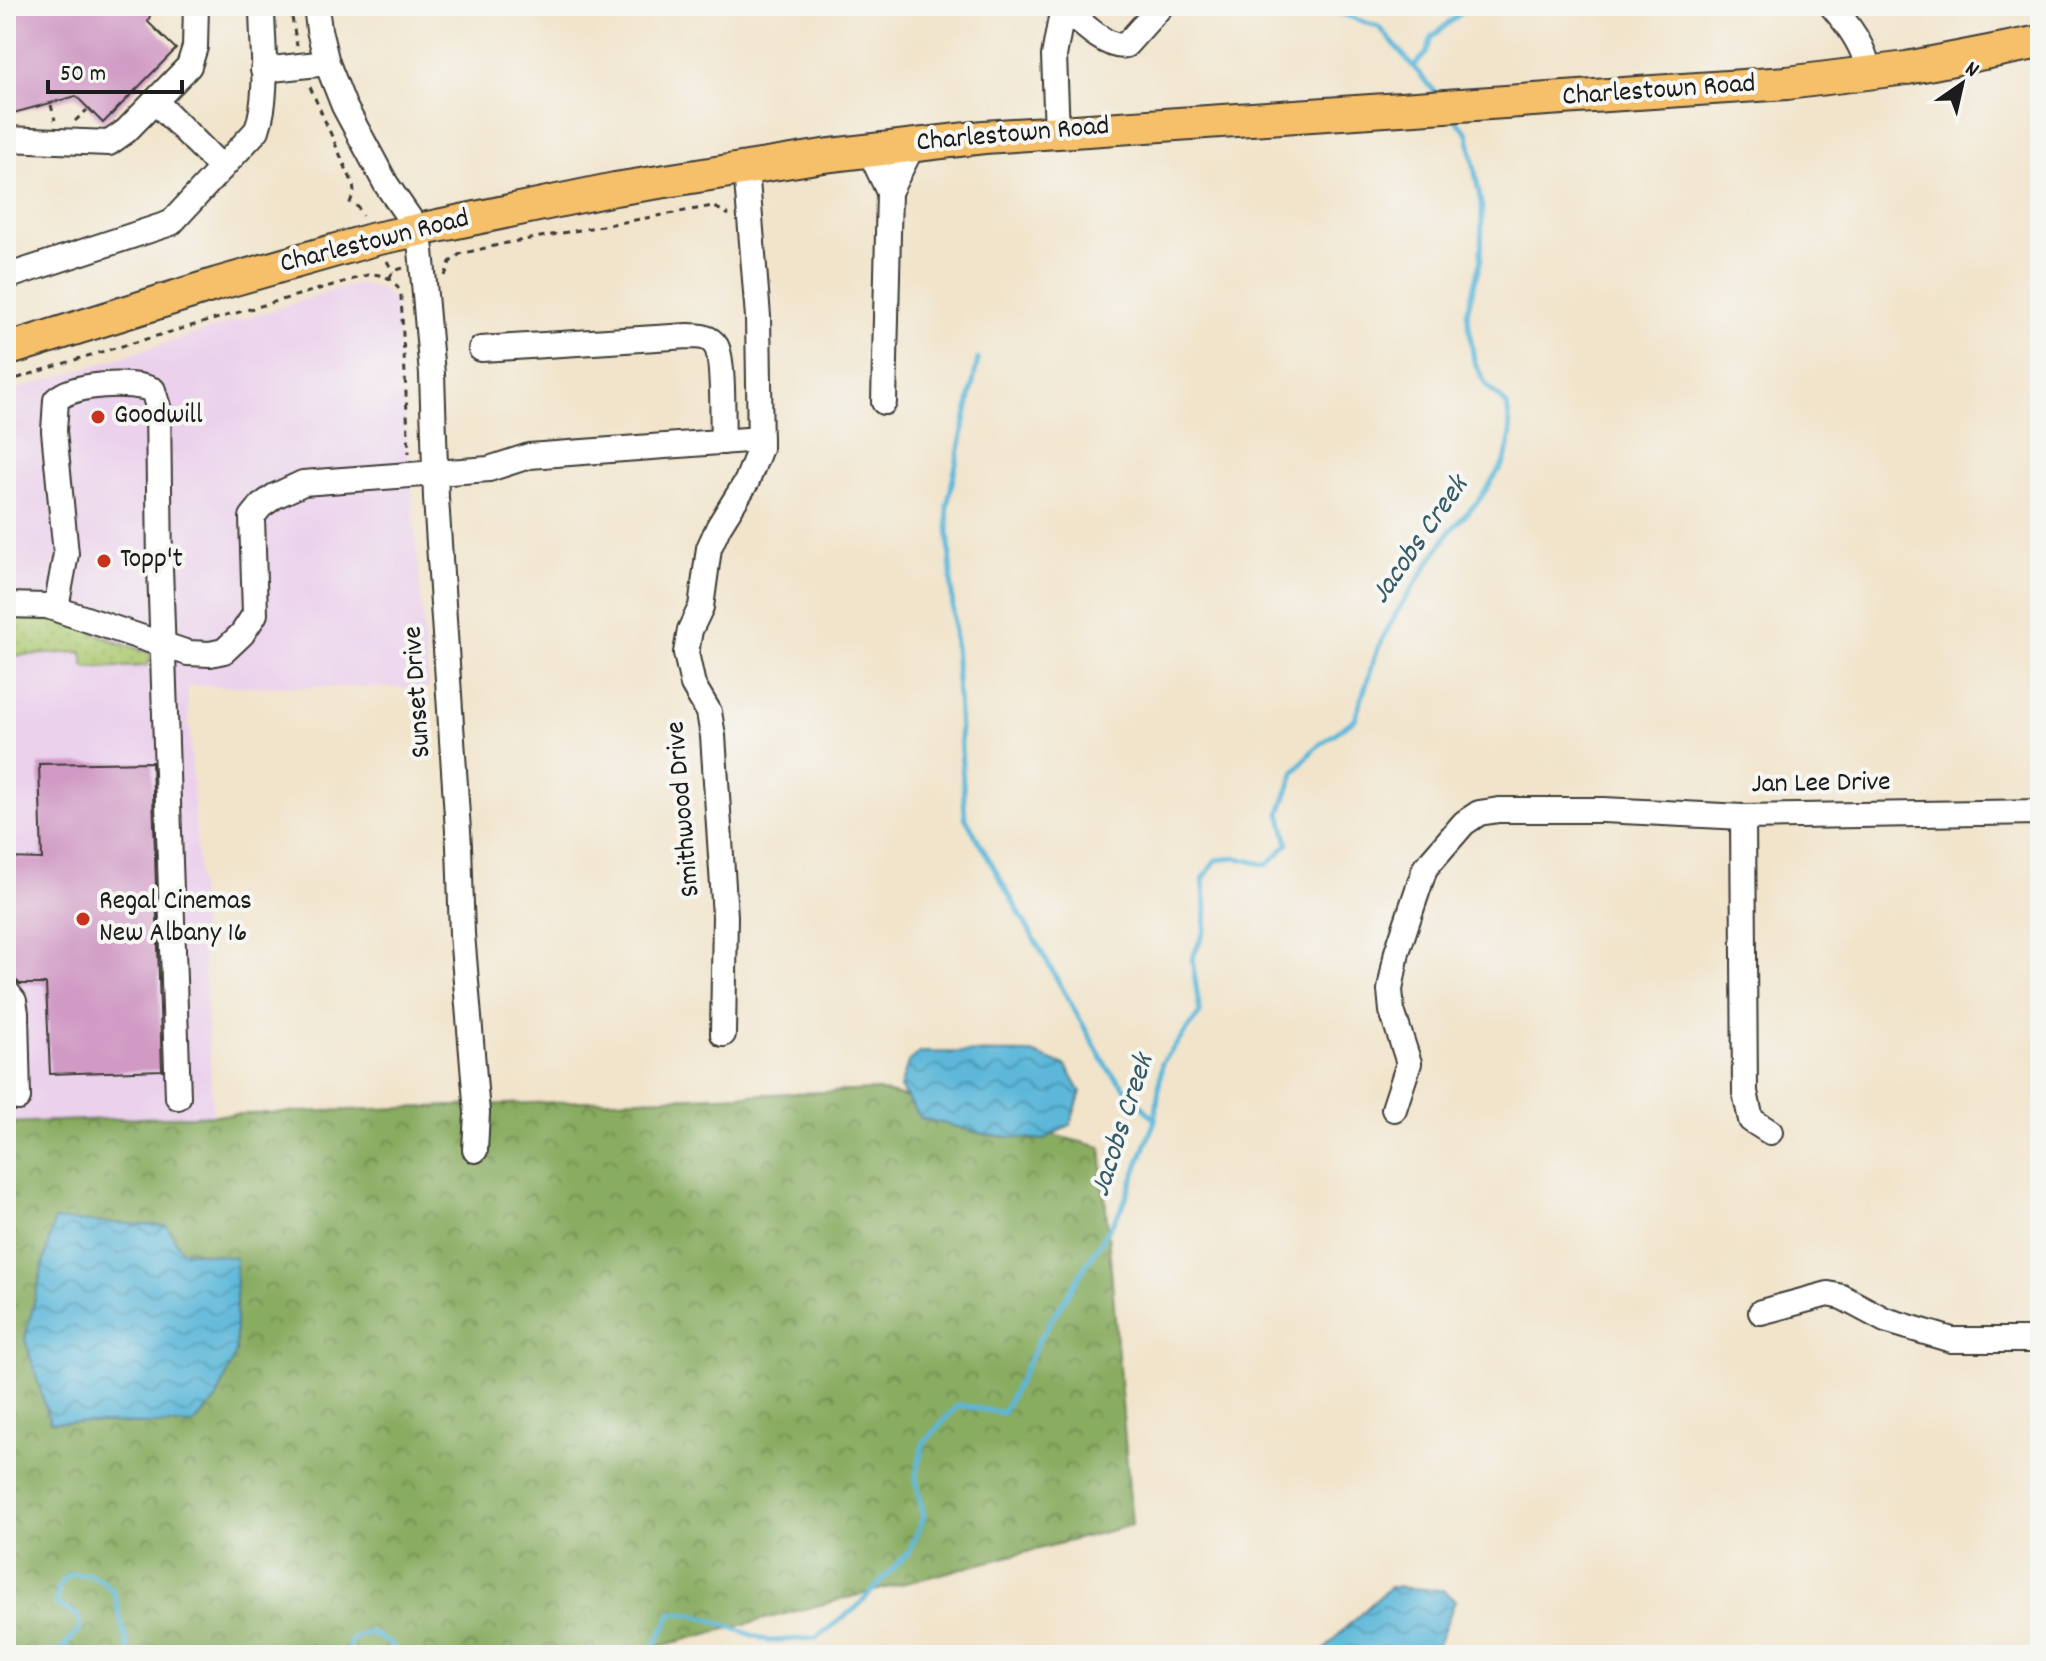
<svg xmlns="http://www.w3.org/2000/svg" width="2046" height="1661" font-family="Dekko,sans-serif">
  <style>
    .built { fill: #ebd1ec }
    .grass { fill: url(#grass-dots); stroke: #647245; stroke-width: 2 }
    .forest { fill: url(#forest-crowns); stroke: #52643e; stroke-width: 2 }
    .water { fill: url(#water-waves); stroke: #3c6a7a; stroke-width: 2 }
    .lines { fill: none; stroke-linecap: round; stroke-linejoin: round }
    .stream { stroke: #5bb7d9; stroke-width: 5 }
    .building { fill: #d09ac4 }
    .minor-casing { stroke: #3c3a36; stroke-width: 28 }
    .major-casing { stroke: #3c3a36; stroke-width: 36 }
    .path { stroke: #3c3a36; stroke-width: 3; stroke-dasharray: 6 6; stroke-linecap: butt }
    .minor { stroke: #fff; stroke-width: 24 }
    .major { stroke: #f6c06b; stroke-width: 32 }
    .poi-dot { fill: #c8321e; stroke: #f6f6f2; stroke-width: 3 }
    .labels { text-anchor: middle; dominant-baseline: central; stroke-width: 8; stroke-linejoin: round; paint-order: stroke }
    .street-label { font-size: 28px; fill: #1c1c1c; stroke: #f6f6f2 }
    .poi-label { font-size: 28px; fill: #1c1c1c; stroke: #f6f6f2; text-anchor: start }
    .water-label { font-size: 30px; font-style: italic; fill: #355a68; stroke: #f6f6f2 }
  </style>
  <defs>
    <pattern id="grass-dots" width="8" height="8" patternUnits="userSpaceOnUse" patternTransform="scale(2)"><rect width="8" height="8" fill="#abc86e"/><path d="M2 2h.1M6 6h.1" fill="none" stroke="#93ab5f" stroke-width="1.8" stroke-linecap="round"/></pattern>
    <pattern id="forest-crowns" width="20" height="18" patternUnits="userSpaceOnUse" patternTransform="scale(2)"><rect width="20" height="18" fill="#88ac61"/><path d="M2 6a3 3 0 1 1 6 0M12 15a3 3 0 1 1 6 0" fill="none" stroke="#6e8b4f"/></pattern>
    <pattern id="water-waves" width="16" height="10" patternUnits="userSpaceOnUse" patternTransform="scale(2)"><rect width="16" height="10" fill="#5bb7d9"/><path d="M0 5q4-4 8 0t8 0" fill="none" stroke="#4a94af"/></pattern>
  </defs>
  <rect width="100%" height="100%" fill="#f6f6f2"/>
  <filter id="ink" filterUnits="userSpaceOnUse"><feTurbulence type="fractalNoise" baseFrequency=".0125" numOctaves="2"/><feDisplacementMap in="SourceGraphic" scale="16" xChannelSelector="R" yChannelSelector="G"/><feConvolveMatrix kernelMatrix="1 2 1 2 8 2 1 2 1" color-interpolation-filters="sRGB"/></filter>
  <filter id="wash" filterUnits="userSpaceOnUse"><feTurbulence type="fractalNoise" baseFrequency=".006" numOctaves="4" result="noise"/><feDisplacementMap in="SourceGraphic" scale="32" xChannelSelector="R" yChannelSelector="G"/><feGaussianBlur stdDeviation="1.8" result="paint"/><feColorMatrix in="noise" values="0 0 0 0 0 0 0 0 0 0 0 0 0 0 0 0 0 1.4 0 .05"/><feComposite in="paint" operator="in"/></filter>
  <g filter="url(#wash)">
    <rect width="100%" height="100%" fill="#f1e4cb"/>
    <polygon class="built" points="358,283 380,288 395,302 429,688 187,686 213,1115 6,1123 6,393"/>
    <polygon class="grass" points="6,614 67,621 121,644 149,652 152,659 146,666 88,668 84,665 82,652 6,656"/>
    <polygon class="forest" points="877,1090 1101,1147 1132,1525 625,1655 6,1655 6,1123"/>
    <g class="water">
      <polygon points="920,1052 1032,1053 1066,1066 1081,1092 1070,1125 1043,1140 988,1135 921,1118 900,1088 908,1062"/>
      <polygon points="54,1220 167,1226 181,1250 236,1258 236,1352 217,1399 193,1425 50,1422 25,1339"/>
      <polygon points="1390,1587 1443,1590 1455,1601 1434,1655 1320,1655 1344,1629"/>
    </g>
    <g class="lines">
      <g class="stream">
        <polyline points="1319,6 1379,27 1436,93"/>
        <polyline points="1414,65 1426,54 1432,37 1469,6"/>
        <polyline points="978,359 947,507 965,817 1108,1069 1154,1119"/>
        <polyline points="46,1655 61,1650 80,1629 78,1616 56,1604 59,1588 68,1575 87,1574 101,1580 114,1592 130,1655"/>
        <polyline points="344,1655 354,1638 369,1632 391,1644 398,1655"/>
        <polyline points="650,1655 672,1613 694,1614 769,1641 816,1638 856,1608 909,1552 924,1517 916,1478 923,1444 958,1405 1003,1413 1039,1340 1122,1208 1155,1120 1162,1063 1200,1013 1192,959 1205,930 1206,908 1203,879 1216,860 1237,858 1267,865 1288,844 1280,813 1295,771 1315,748 1355,719 1378,648 1395,615 1450,531 1479,500 1505,461 1511,434 1507,405 1486,385 1474,361 1467,312 1481,259 1482,209 1468,134 1454,117"/>
      </g>
    </g>
    <g id="blocks">
      <g class="building">
        <polygon points="6,6 153,6 148,22 176,49 103,123 76,96 6,115"/>
        <polygon points="152,762 162,1070 50,1074 46,984 20,984 12,977 6,976 6,858 42,859 39,764"/>
      </g>
    </g>
  </g>
  <g filter="url(#ink)">
    <use href="#blocks" fill-opacity="0" stroke="#3c3a36" stroke-width="2"/>
    <g class="lines">
      <g class="minor-casing">
        <g id="minor">
          <polyline points="316,6 319,30 327,63 344,106 386,184 417,229 421,250 432,374 436,498 459,846 462,934 477,1113 475,1150"/>
          <path d="M1062 6C1076 18 1108 51 1126 45L1161 6"/>
          <path d="M1832 6C1849 26 1865 47 1869 73"/>
          <polyline points="263,70 327,63"/>
          <polyline points="156,102 222,168"/>
          <polyline points="1057,132 1054,56 1063,7"/>
          <polyline points="6,139 109,143 126,131 189,66 195,47 196,6"/>
          <polyline points="869,150 889,192 913,145"/>
          <path d="M6 277 171 223 257 130C270 92 262 46 262 6"/>
          <path d="M481 349 688 336C699 336 710 336 716 346 724 359 722 423 723 442"/>
          <polyline points="884,402 889,192"/>
          <polyline points="6,605 47,606 188,653 210,654 224,651 242,634 255,614 252,517 261,506 275,496 303,483 489,469 529,456 760,439"/>
          <path d="M56 608 66 554 54 431 56 400C74 383 131 381 153 390L158 407 160 567 178 1097"/>
          <polyline points="1743,817 1745,1092 1751,1120 1770,1132"/>
          <polyline points="6,991 14,1001 16,1013 18,1098"/>
          <polyline points="723,1034 725,916 713,736 709,712 693,685 686,653 690,630 701,607 709,548 719,526 747,481 760,448 758,317 746,168"/>
          <polyline points="1394,1109 1409,1063 1392,1011 1390,990 1397,952 1425,868 1464,823 1479,813 1499,810 1603,810 1743,817 2040,812"/>
          <polyline points="1761,1312 1828,1294 1842,1297 1885,1320 1952,1340 2040,1340"/>
        </g>
      </g>
      <g class="major-casing">
        <polyline id="major" points="6,350 217,284 375,239 615,189 823,156 984,137 1787,83 1907,68 2040,42"/>
      </g>
      <g class="path">
        <polyline points="290,6 297,46"/>
        <polyline points="310,87 353,184 354,192 350,203 358,207 362,216"/>
        <polyline points="51,105 55,120"/>
        <polyline points="75,121 87,110"/>
        <polyline points="387,261 393,272"/>
        <polyline points="445,276 450,262 460,254 507,243 713,206 729,215"/>
        <polyline points="389,278 394,271 403,268"/>
        <path d="M6 382 84 357 371 274C387 275 397 280 401 296L409 453"/>
      </g>
      <use href="#minor" class="minor"/>
      <use href="#major" class="major"/>
    </g>
  </g>
  <g class="poi-dot">
    <circle cx="98" cy="417" r="8"/>
    <circle cx="104" cy="561" r="8"/>
    <circle cx="83" cy="919" r="8"/>
  </g>
  <g class="labels">
    <g class="street-label">
      <text transform="translate(1659 92) rotate(-4)">Charlestown Road</text>
      <text transform="translate(1013 136) rotate(-5)">Charlestown Road</text>
      <text transform="translate(375 243) rotate(-14)">Charlestown Road</text>
      <text transform="translate(419 692) rotate(-94)">Sunset Drive</text>
      <text transform="translate(1821 785) rotate(-1)">Jan Lee Drive</text>
      <text transform="translate(685 809) rotate(-95)">Smithwood Drive</text>
    </g>
    <g class="poi-label">
      <text x="114" y="417">Goodwill</text>
      <text x="120" y="561">Topp't</text>
      <text x="99" y="903">Regal Cinemas<tspan x="99" dy="32">New Albany 16</tspan></text>
    </g>
    <g class="water-label">
      <text transform="translate(1421 541) rotate(-55)">Jacobs Creek</text>
      <text transform="translate(1124 1126) rotate(-72)">Jacobs Creek</text>
    </g>
  </g>
  <rect width="2046" height="1661" fill="none" stroke="#f6f6f2" stroke-width="32"/>
  <g transform="translate(1962 84) rotate(34)" stroke="#f6f6f2" stroke-width="6" paint-order="stroke">
  <path d="M0-6L14 30L0 20L-14 30Z" fill="#1c1c1c"/>
  <text y="-12" font-size="22" font-weight="bold" text-anchor="middle" fill="#1c1c1c">N</text>
  </g>
  <path d="M48 80v12h134v-12" fill="none" stroke="#1c1c1c" stroke-width="4"/>
  <text x="60" y="80" font-size="24" fill="#1c1c1c" stroke="#f6f6f2" stroke-width="6" paint-order="stroke">50 m</text>
</svg>
